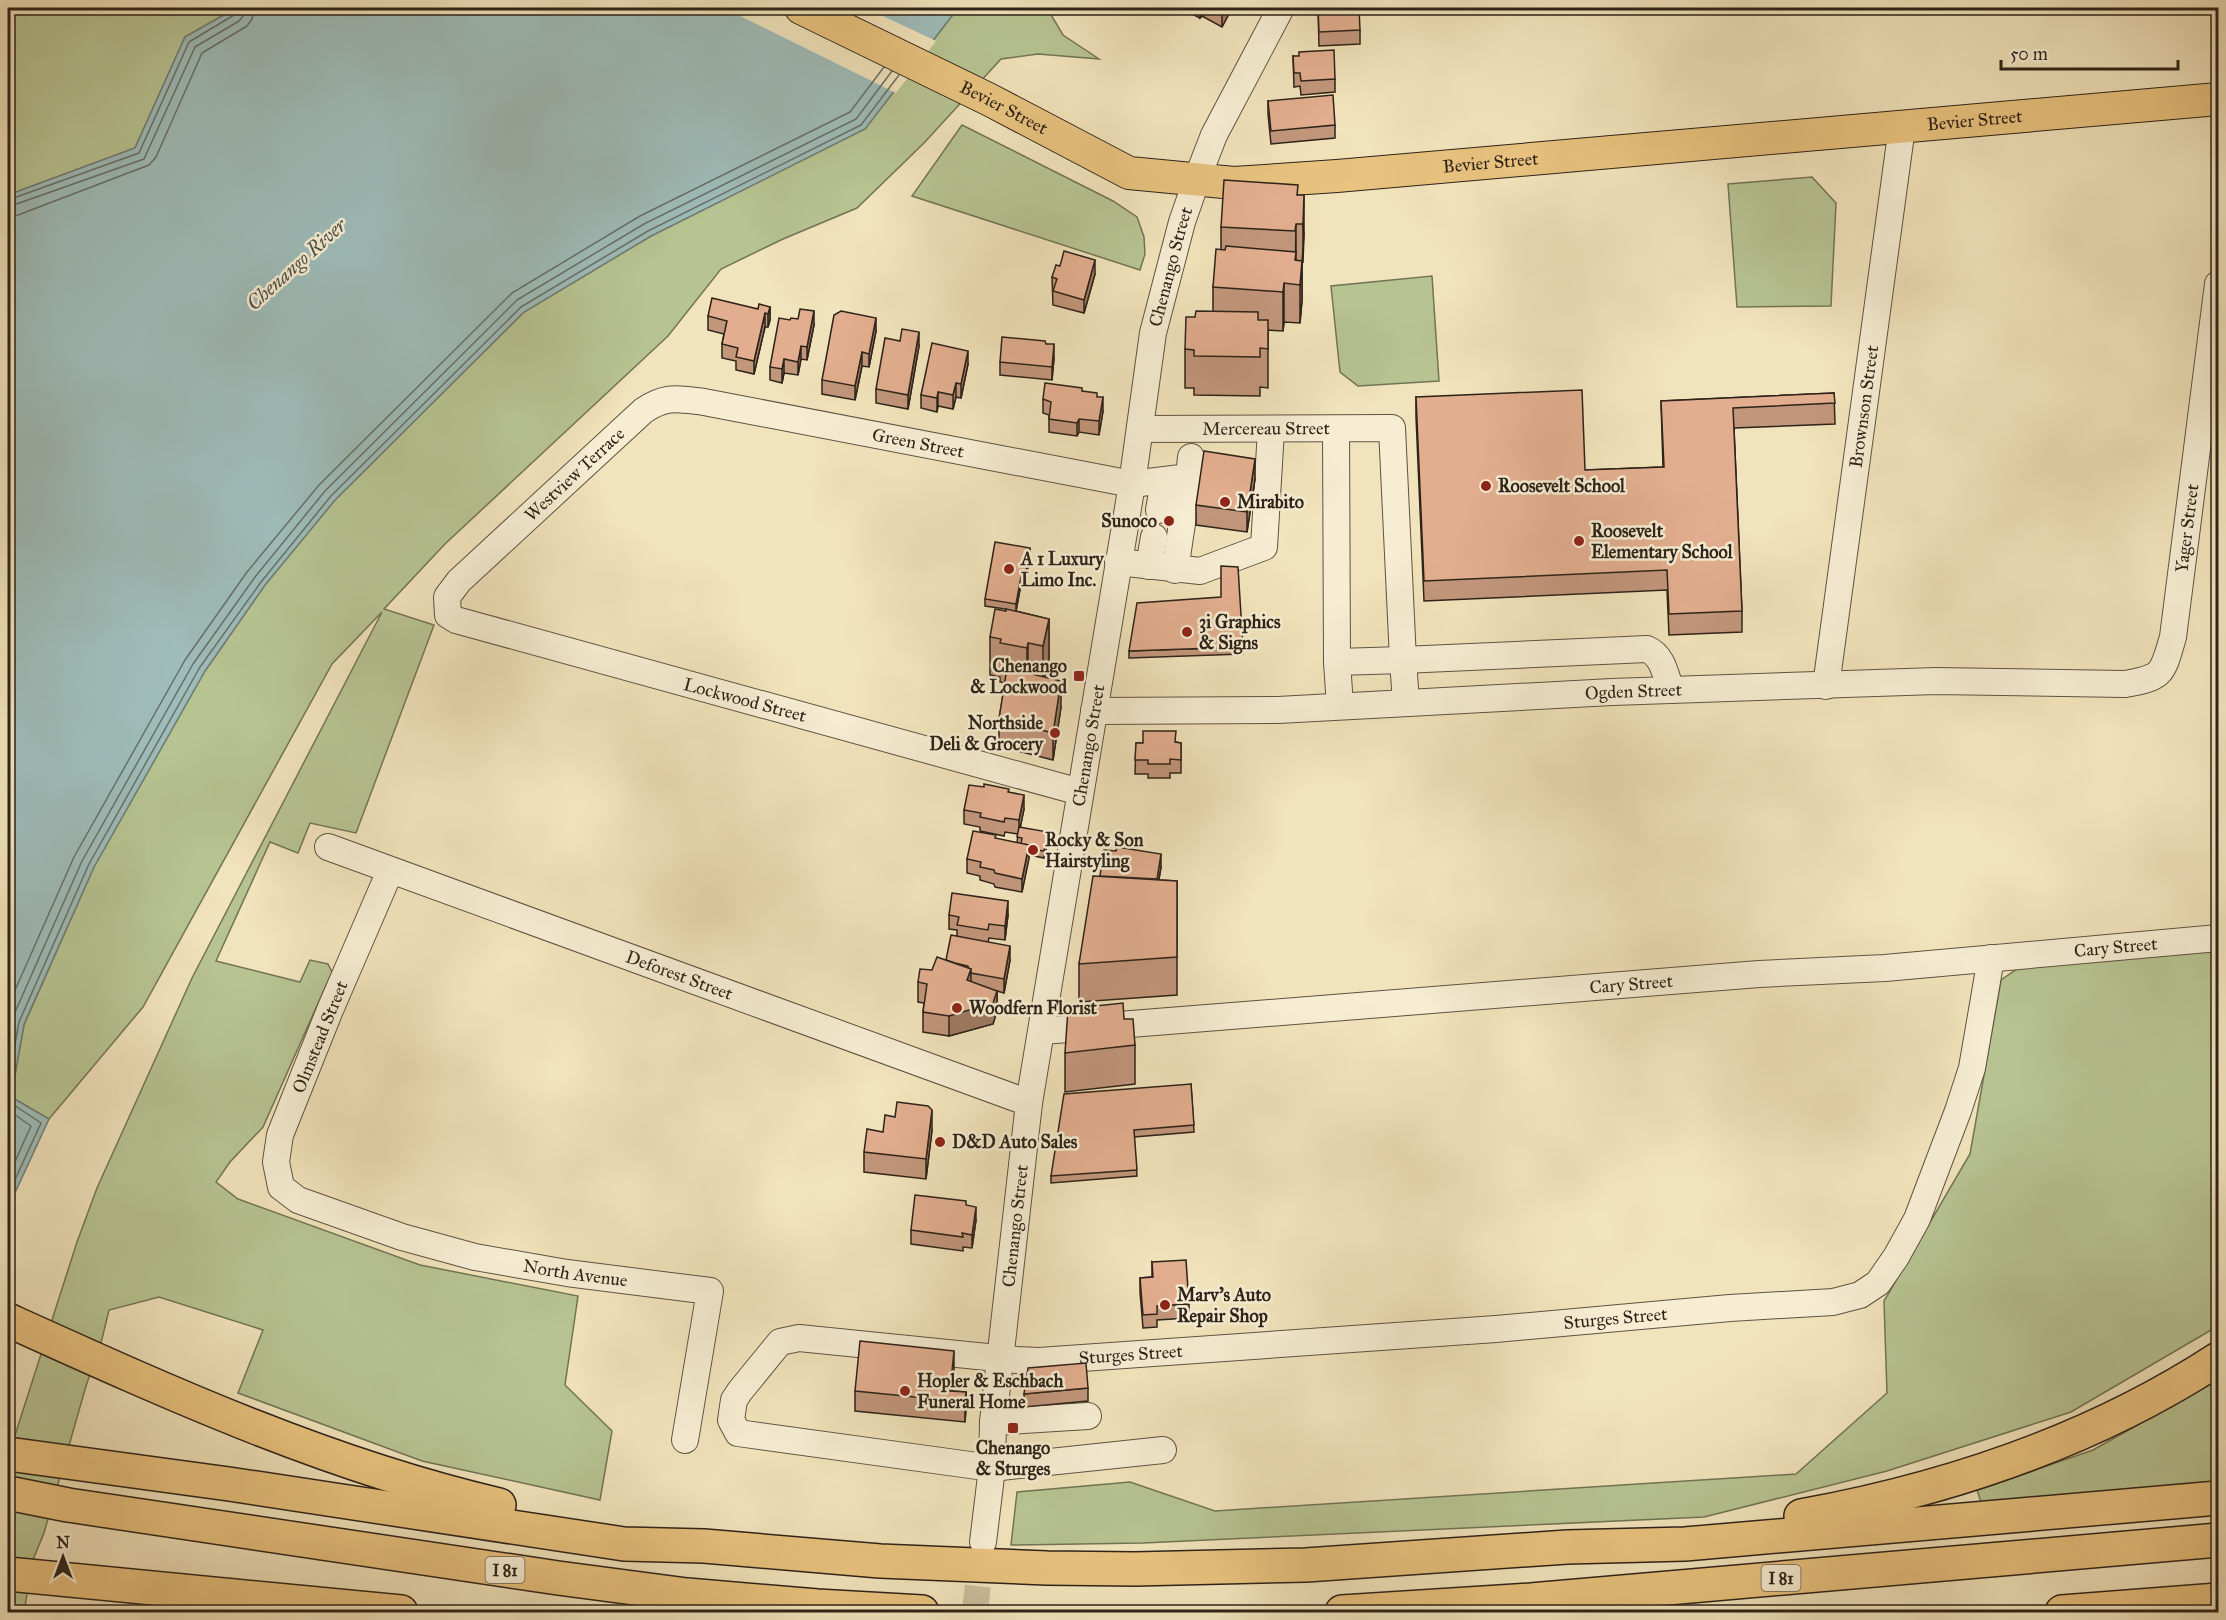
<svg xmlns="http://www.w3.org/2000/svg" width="2226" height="1620" font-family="'IM FELL Great Primer',serif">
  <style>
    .green { fill: #b7c492; stroke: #727456; stroke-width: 1.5 }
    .water { fill: #9ebcb9; stroke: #717f79; stroke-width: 1.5 }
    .pier { fill: #f1e3bb }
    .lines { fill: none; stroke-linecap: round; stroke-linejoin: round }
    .shore { stroke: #667069; stroke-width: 1.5 }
    .minor-tunnel { stroke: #cabd9b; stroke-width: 26; stroke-dasharray: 26 13; stroke-linecap: butt }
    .minor-casing { stroke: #5e5342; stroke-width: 28 }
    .major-casing { stroke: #2d2319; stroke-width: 34 }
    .highway-casing { stroke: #2d2319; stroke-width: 36 }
    .minor { stroke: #f6edd3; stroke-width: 26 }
    .major { stroke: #e8c27e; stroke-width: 32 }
    .highway { stroke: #e8c27e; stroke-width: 33 }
    .wall { fill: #c2967b; stroke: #2d2319; stroke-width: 1.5 }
    .shaded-wall { fill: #9e7a64; stroke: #2d2319; stroke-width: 1.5 }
    .building { fill: #e2ae8f; stroke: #2d2319; stroke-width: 1.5 }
    .poi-dot { fill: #8f2418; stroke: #f6edd3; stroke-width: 2 }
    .labels { text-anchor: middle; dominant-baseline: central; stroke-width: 5; stroke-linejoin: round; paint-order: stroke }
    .shield { fill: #f6edd3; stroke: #696051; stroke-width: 1.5 }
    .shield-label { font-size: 16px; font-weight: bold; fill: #2d2319 }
    .street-label { font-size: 18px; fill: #2d2319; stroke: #f6edd3 }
    .poi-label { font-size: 18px; font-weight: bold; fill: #2d2319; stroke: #f6edd3; text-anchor: start }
    .water-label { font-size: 20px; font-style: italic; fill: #4f5149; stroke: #f6edd3 }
  </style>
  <rect width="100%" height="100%" fill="#f1e3bb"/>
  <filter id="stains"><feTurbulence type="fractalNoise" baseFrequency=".00333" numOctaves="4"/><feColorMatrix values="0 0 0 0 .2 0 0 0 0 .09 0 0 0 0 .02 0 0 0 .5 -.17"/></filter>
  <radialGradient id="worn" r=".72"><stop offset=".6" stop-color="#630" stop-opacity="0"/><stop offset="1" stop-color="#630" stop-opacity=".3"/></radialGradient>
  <g class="green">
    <polygon points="8,8 236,8 185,37 135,148 8,195"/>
    <polygon points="958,8 1047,8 1063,35 1099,59 1038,54 1001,59 924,143 857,208 783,239 721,269 668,336 445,544 384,609 434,625 356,833 310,823 298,853 270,842 216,961 300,982 310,960 328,964 332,972 263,1127 230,1162 216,1182 238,1199 420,1265 578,1296 565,1385 612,1431 600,1500 422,1461 238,1393 263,1330 159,1297 109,1310 102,1339 86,1386 44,1533 32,1562 25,1607 85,1612 8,1612 8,1457 77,1242 97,1188 192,978 382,612 332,664 143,1007 49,1119 11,1097 24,1025 94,867 205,671 265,585 335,500 524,312 651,236 865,129"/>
    <polygon points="962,125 1113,201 1137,217 1144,237 1145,254 1140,270 912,196"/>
    <polygon points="1812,177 1836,203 1831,306 1737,307 1728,184"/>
    <polygon points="1432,276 1439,381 1358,386 1340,372 1331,286"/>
    <polygon points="2218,949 2218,1326 2071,1412 1887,1471 1704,1517 1143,1543 1011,1545 1017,1492 1130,1482 1215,1511 1796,1474 1887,1393 1884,1301 1970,1154 2001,980 2020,967"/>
    <polygon points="2218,1380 2218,1481 1981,1502 1977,1490 2093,1450"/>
  </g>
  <polygon class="water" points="236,8 958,8 865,129 651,236 524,312 335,500 265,585 205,671 94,867 24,1024 11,1097 49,1119 14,1195 8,1215 8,195 135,148 185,37"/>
  <polygon class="pier" points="724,8 866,8 936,41 896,93"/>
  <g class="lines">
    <g class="shore">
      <polyline points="8,200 139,153 189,42 234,15 237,8"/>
      <polyline points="8,207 144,159 195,47 239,21 244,15 245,8"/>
      <polyline points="8,216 18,215 149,165 156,157 202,53 247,26 252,19 254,8"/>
      <polyline points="8,1006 74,857 185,660 247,572 319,485 512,293 640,216 850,112 884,67"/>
      <polyline points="8,1040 12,1019 82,861 193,664 255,577 325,491 517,300 644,224 856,119 892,71"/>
      <polyline points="8,1082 19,1022 89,864 200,667 261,582 331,496 521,307 648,231 861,125 899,75"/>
      <polyline points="8,1101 41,1123 8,1195"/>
      <polyline points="8,1110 31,1126 8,1177"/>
    </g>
    <polyline class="minor-tunnel" points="975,1612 982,1547"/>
    <g class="minor-casing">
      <g id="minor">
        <path id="s1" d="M1140 429 1392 428 1403 660 1647 649C1663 656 1665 674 1671 690"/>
        <polyline points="1336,429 1337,662"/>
        <polyline points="1159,510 1164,481"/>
        <polyline points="1118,562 1200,571 1264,547 1271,430"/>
        <polyline points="1149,566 1154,537"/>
        <polyline points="1175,570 1189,477"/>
        <path id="s2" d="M1826 686 1902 127"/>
        <polyline points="1340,706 1337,662 1403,660 1406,703"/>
        <path id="s3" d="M1094 711 1278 710 1612 692 1936 681 2125 684C2164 677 2162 674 2173 637L2218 284"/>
        <path id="s4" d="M1080 792 456 620 448 615 447 597 459 581 643 411C666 395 678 399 704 402L1132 484 1189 477 1191 457"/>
        <path id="s5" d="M328 847 1029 1103"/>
        <path id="s6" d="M390 871 330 1010 280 1135 276 1162 281 1187 298 1200 402 1237 475 1257 567 1273 710 1291 685 1440"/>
        <path id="s7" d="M1043 1031 1759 974 1885 968 2218 938"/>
        <polyline points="993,1422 1088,1416"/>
        <path id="s8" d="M1163 1450 992 1468 738 1433 731 1420 734 1400 740 1391 780 1342 799 1338 1017 1360 1039 1361 1496 1329 1730 1308 1833 1302 1860 1295 1878 1283 1896 1257 1917 1219 1958 1111 1972 1068 1991 958"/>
        <path id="s9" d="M983 1542 992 1468 993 1422 1029 1103 1132 484 1153 333 1182 222 1197 179 1214 135 1281 8"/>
      </g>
    </g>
    <g class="major-casing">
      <g id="major">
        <path id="s10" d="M801 8 990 100 1129 173 1234 183 1337 176 2218 99"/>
      </g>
    </g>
    <g class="highway-casing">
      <g id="highway">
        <path d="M8 1320C167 1392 327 1465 499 1505"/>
        <polyline points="8,1454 229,1484 624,1544 704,1546 880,1561 1047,1568 1135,1569 1306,1565 1567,1547 1685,1544 2218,1498"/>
        <polyline points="8,1493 68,1505 558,1578 687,1595 817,1606 922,1612"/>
        <path d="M1801 1516C1949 1489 2092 1441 2218 1359"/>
        <polyline points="8,1574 401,1612"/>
        <polyline points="1342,1612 1531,1600 2218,1540"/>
        <polyline points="2062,1612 2218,1600"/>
      </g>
    </g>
    <use href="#minor" class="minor"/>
    <use href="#major" class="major"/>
    <use href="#highway" class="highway"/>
  </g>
  <g class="wall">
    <polygon points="1180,8 1232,8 1222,27 1202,16 1200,18"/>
    <polygon points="1318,8 1360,30 1360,44 1319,46"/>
    <polygon points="1293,56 1335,79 1335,92 1301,95 1300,86 1294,87"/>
    <polygon points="1268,101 1335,125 1335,138 1271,144 1268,114"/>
    <polygon points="1298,195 1304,234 1302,263 1302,300 1300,323 1284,322 1283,331 1268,330 1268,388 1260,387 1260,396 1194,395 1194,388 1185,388 1185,349 1213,311 1213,287 1221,250 1221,227"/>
    <polygon points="1095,274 1084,313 1053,305 1052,277"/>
    <polygon points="770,307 770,320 768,327 765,327 754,374 736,370 736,361 722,358 722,344 724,334 708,330 708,316"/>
    <polygon points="814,325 807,360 801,359 798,375 784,373 782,383 770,380 770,367"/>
    <polygon points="876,331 869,367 862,366 855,400 822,394 822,380"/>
    <polygon points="1046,344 1054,358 1052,380 1000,375 1000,362"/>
    <polygon points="919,346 908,409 876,403 876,389"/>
    <polygon points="968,364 961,398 956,397 953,409 938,406 937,412 921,408 921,395"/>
    <polygon points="1082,391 1097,397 1103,411 1099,435 1079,432 1077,436 1049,432 1049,415 1043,413 1043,399"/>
    <polygon points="1834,393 1835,424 1734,428 1742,611 1742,632 1669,635 1667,590 1424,601 1416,417 1416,397 1585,470 1663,467 1661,401"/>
    <polygon points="1255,479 1247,532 1196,525 1196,505"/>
    <polygon points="1030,555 1025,584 1021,584 1016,611 1049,619 1049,658 1045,677 1061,707 1053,760 999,746 999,719 1005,683 1000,682 1000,677 990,675 990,637 1006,609 985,606 985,599"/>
    <polygon points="1243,647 1243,654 1129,658 1129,651"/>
    <polygon points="1176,742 1181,743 1181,773 1170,773 1170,778 1148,778 1148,774 1135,774 1136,743"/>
    <polygon points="1009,792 1024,809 1020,827 1048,839 1044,858 1029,855 1022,892 995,887 994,884 980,880 980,876 967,873 967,859 996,839 1017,843 1018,834 1005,832 1004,836 980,831 980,827 964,824 964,810"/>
    <polygon points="1161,867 1159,880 1177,881 1177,995 1079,1002 1079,964 1100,876"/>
    <polygon points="949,915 1008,915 1005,940 989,938 988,942 1010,960 1004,993 997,991 997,1011 993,1024 949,1036 923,1032 923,1012 924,1003 918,1002 918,982 946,960 957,936 957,930 949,929"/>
    <polygon points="1124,1019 1135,1045 1135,1084 1065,1092 1065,1053"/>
    <polygon points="1191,1084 1194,1132 1134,1137 1137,1176 1051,1183 1051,1176"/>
    <polygon points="932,1130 926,1179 864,1172 864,1152 883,1132"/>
    <polygon points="966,1206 976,1220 972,1248 963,1247 963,1251 911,1244 911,1230"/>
    <polygon points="1152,1262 1189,1304 1189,1318 1157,1320 1157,1327 1143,1328 1140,1292 1140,1278 1152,1277"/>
    <polygon points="954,1371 952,1391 966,1392 965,1422 855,1411 855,1391"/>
    <polygon points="1088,1388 1088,1401 1024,1407 1024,1394"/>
  </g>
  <g class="shaded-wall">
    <polygon points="1200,8 1202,8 1202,16 1200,18"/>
    <polygon points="1225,8 1232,8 1222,27 1222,13"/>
    <polygon points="1304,195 1304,234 1303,263 1303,224"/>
    <polygon points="1296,224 1296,284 1295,284"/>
    <polygon points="1095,260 1095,274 1084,313 1084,300"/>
    <polygon points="1302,261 1302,300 1300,323 1300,285"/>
    <polygon points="1284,283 1284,322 1283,331 1283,292"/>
    <polygon points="770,307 770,320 768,327 768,314"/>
    <polygon points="814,311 814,325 807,360 807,347"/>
    <polygon points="765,313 765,327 754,374 754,361"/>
    <polygon points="876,318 876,331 869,367 869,354"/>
    <polygon points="919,332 919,346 908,409 908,395"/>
    <polygon points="1054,344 1054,358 1052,380 1052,367"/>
    <polygon points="801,346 801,359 798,375 798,362"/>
    <polygon points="968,351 968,364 961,398 961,384"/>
    <polygon points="862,352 862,366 855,400 855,386"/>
    <polygon points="784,359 784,373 782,383 782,369"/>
    <polygon points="956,383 956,397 953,409 953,395"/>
    <polygon points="938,392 938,406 937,412 937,398"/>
    <polygon points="1103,397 1103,411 1099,435 1099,421"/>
    <polygon points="1079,419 1079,432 1077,436 1077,423"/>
    <polygon points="1255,459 1255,479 1247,532 1247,512"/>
    <polygon points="1030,548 1030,555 1025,584 1025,577"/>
    <polygon points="1021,577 1021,584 1016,611 1016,604"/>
    <polygon points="1049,619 1049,658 1043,685 1043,646"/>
    <polygon points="1028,643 1028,682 1027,687 1027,648"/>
    <polygon points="1061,681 1061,707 1053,760 1053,733"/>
    <polygon points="1024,795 1024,809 1019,834 1019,820"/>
    <polygon points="1048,832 1048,839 1044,858 1044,851"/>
    <polygon points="1029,845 1029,859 1022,892 1022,879"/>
    <polygon points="1161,854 1161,867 1155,901 1155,887"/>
    <polygon points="1008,901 1008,915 1005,940 1005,926"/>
    <polygon points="1010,946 1010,960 1004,993 1004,979"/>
    <polygon points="971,969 971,989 967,980"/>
    <polygon points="997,991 997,1011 993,1024 949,1036 949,1016"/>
    <polygon points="932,1110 932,1130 926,1179 926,1159"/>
    <polygon points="976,1207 976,1220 972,1248 972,1235"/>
    <polygon points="954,1351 954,1371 951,1400 950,1391"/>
    <polygon points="966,1392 966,1412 965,1422 965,1402"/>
  </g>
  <g class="building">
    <polygon points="1211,8 1225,8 1222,13"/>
    <polygon points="1318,8 1359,8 1360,30 1319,32"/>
    <polygon points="1334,50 1335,79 1301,81 1300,73 1294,73 1293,56 1299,56 1299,52"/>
    <polygon points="1333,95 1335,125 1271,131 1268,101"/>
    <polygon points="1224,180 1298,185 1297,195 1304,195 1303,224 1296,224 1295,231 1221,227"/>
    <polygon points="1226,246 1296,252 1295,260 1302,261 1300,285 1284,283 1283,292 1213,287 1216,249 1225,250"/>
    <polygon points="1064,251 1095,260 1084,300 1053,291 1057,279 1052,277 1056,265 1060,266"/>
    <polygon points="712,298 758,309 759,304 770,307 768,314 765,313 754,361 736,357 738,348 722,344 727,321 708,316"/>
    <polygon points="800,309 814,311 807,347 801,346 798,362 784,359 782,369 770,367 779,318 790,320 791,318 798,319"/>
    <polygon points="841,311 876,318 869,354 862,352 855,386 822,380 834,315"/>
    <polygon points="1196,311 1258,312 1258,320 1268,320 1268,349 1260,348 1260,357 1194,356 1194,350 1185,349 1186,317 1195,317"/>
    <polygon points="902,329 919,332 908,395 876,389 885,338 900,341"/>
    <polygon points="1002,337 1045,341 1046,344 1054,344 1052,367 1000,362"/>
    <polygon points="932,343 968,351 961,384 956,383 953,395 938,392 937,398 921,395"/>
    <polygon points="1045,383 1082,388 1082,391 1097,393 1097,397 1103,397 1099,421 1079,419 1077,423 1049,419 1051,402 1043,399"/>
    <polygon points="1582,390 1585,470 1664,467 1661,401 1834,393 1835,403 1733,408 1742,611 1669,614 1667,570 1424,581 1416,397"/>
    <polygon points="1204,451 1255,459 1247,512 1196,505"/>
    <polygon points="995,542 1030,548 1025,577 1021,577 1016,604 985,599"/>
    <polygon points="1221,566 1238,567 1243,647 1129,651 1137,603 1221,597"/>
    <polygon points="995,609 1006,611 1006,609 1049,619 1043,646 1028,643 1027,648 1000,643 1001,639 990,637"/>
    <polygon points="1007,668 1061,681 1053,733 999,719"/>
    <polygon points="1143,731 1176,731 1175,742 1181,743 1181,760 1170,759 1170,764 1148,764 1148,760 1135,760 1136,743 1143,743"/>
    <polygon points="984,784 1009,789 1008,792 1024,795 1019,820 1005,818 1004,822 980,817 981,813 964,810 969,785 984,787"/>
    <polygon points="1019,827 1048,832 1044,851 1029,849 1029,845 1021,844 1022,838 1017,837"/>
    <polygon points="973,831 996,835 995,838 1029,845 1022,879 995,873 994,870 980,867 981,862 967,859"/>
    <polygon points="1117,847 1161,854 1157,879 1100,876 1104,850 1116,851"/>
    <polygon points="1093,876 1177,881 1177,957 1079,964"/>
    <polygon points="952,893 1008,901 1005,926 989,924 988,930 957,925 959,917 949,915"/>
    <polygon points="951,935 1010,946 1004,979 971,973 971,969 968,968 968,966 955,963 946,960"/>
    <polygon points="937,957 971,969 967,980 997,991 993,1003 949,1016 923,1012 927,984 918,982 920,969 932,970"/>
    <polygon points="1123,1003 1124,1019 1133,1019 1135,1045 1065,1053 1068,1009"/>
    <polygon points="1191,1084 1194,1125 1134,1130 1137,1170 1051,1176 1064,1094"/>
    <polygon points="897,1102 928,1106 932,1110 926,1159 864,1152 867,1129 883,1132 885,1115 895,1117"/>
    <polygon points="915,1195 966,1201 966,1205 976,1207 972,1235 962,1233 963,1237 911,1230"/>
    <polygon points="1186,1260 1189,1304 1157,1306 1157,1314 1143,1315 1140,1278 1153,1277 1152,1262"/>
    <polygon points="860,1341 954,1351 950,1391 966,1392 965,1402 855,1391"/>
    <polygon points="1086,1363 1088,1388 1024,1394 1028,1368"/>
  </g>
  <g class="poi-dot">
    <circle cx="1486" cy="486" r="6"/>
    <circle cx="1225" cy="502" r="6"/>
    <circle cx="1169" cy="521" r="6"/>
    <circle cx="1579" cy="541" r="6"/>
    <circle cx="1009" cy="569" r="6"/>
    <circle cx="1187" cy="632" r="6"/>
    <rect x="1073" y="670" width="12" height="12" rx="3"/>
    <circle cx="1055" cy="733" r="6"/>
    <circle cx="1033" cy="850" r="6"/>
    <circle cx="957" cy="1008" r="6"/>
    <circle cx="940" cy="1142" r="6"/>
    <circle cx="1165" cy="1305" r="6"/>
    <circle cx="905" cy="1391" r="6"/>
    <rect x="1007" y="1422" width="12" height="12" rx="3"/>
  </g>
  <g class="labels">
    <g class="shield">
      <rect x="485.5" y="1557" width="39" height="26" rx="4.5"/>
      <rect x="1761.5" y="1565" width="39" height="26" rx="4.5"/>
    </g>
    <g class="shield-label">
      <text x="505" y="1570">I 81</text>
      <text x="1781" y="1578">I 81</text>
    </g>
    <g class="street-label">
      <text stroke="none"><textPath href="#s10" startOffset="226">Bevier Street</textPath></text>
      <text stroke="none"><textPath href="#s10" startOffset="1216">Bevier Street</textPath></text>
      <text stroke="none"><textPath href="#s10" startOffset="730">Bevier Street</textPath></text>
      <text stroke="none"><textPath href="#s9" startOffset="1290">Chenango Street</textPath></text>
      <text stroke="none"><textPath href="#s2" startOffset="282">Brownson Street</textPath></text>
      <text stroke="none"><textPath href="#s1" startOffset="126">Mercereau Street</textPath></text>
      <text stroke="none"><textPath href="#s4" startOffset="1227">Green Street</textPath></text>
      <text stroke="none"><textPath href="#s4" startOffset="852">Westview Terrace</textPath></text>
      <text stroke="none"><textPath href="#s3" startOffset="1216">Yager Street</textPath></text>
      <text stroke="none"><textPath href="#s3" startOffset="540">Ogden Street</textPath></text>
      <text transform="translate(745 700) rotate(15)">Lockwood Street</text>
      <text stroke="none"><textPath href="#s9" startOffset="804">Chenango Street</textPath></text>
      <text stroke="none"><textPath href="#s7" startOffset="1076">Cary Street</textPath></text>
      <text stroke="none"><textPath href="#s5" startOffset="374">Deforest Street</textPath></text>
      <text stroke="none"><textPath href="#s7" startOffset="590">Cary Street</textPath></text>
      <text transform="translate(320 1037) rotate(-68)">Olmstead Street</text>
      <text stroke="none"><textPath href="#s9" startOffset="318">Chenango Street</textPath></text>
      <text stroke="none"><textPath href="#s6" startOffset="648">North Avenue</textPath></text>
      <text stroke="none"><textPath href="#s8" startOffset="1376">Sturges Street</textPath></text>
      <text stroke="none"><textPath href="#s8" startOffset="890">Sturges Street</textPath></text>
    </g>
    <g class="poi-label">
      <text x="1498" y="486">Roosevelt School</text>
      <text x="1237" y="502">Mirabito</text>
      <text x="1157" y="521" text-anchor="end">Sunoco</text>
      <text x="1591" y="531">Roosevelt<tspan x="1591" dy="21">Elementary School</tspan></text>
      <text x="1021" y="559">A 1 Luxury<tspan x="1021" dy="21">Limo Inc.</tspan></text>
      <text x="1199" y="622">3i Graphics<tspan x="1199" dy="21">&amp; Signs</tspan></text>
      <text x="1067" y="666" text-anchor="end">Chenango<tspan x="1067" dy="21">&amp; Lockwood</tspan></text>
      <text x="1043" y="723" text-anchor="end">Northside<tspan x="1043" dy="21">Deli &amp; Grocery</tspan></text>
      <text x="1045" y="840">Rocky &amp; Son<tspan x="1045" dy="21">Hairstyling</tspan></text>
      <text x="969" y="1008">Woodfern Florist</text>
      <text x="952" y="1142">D&amp;D Auto Sales</text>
      <text x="1177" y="1295">Marv's Auto<tspan x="1177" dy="21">Repair Shop</tspan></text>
      <text x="917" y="1381">Hopler &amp; Eschbach<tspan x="917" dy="21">Funeral Home</tspan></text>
      <text x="1013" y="1448" text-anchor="middle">Chenango<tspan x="1013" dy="21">&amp; Sturges</tspan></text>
    </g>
    <g class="water-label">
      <text transform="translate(296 264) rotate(-42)">Chenango River</text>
    </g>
  </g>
  <rect width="2226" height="1620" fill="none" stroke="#f1e3bb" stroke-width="30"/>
  <rect x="9" y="9" width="2208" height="1602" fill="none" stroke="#2d2319" stroke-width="3"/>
  <rect x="15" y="15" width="2196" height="1590" fill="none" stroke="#2d2319" stroke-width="1.5"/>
  <g transform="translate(63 1557)" stroke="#f6edd3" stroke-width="4.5" paint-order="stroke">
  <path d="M0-4.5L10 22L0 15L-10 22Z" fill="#2d2319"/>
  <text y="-9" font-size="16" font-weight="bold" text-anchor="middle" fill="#2d2319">N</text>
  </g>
  <path d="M2001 60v9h177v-9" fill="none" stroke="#2d2319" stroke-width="3"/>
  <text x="2010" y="60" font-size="18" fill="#2d2319" stroke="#f6edd3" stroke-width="4.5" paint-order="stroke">50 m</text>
  <rect width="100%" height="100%" filter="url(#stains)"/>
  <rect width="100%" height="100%" fill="url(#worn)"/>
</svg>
